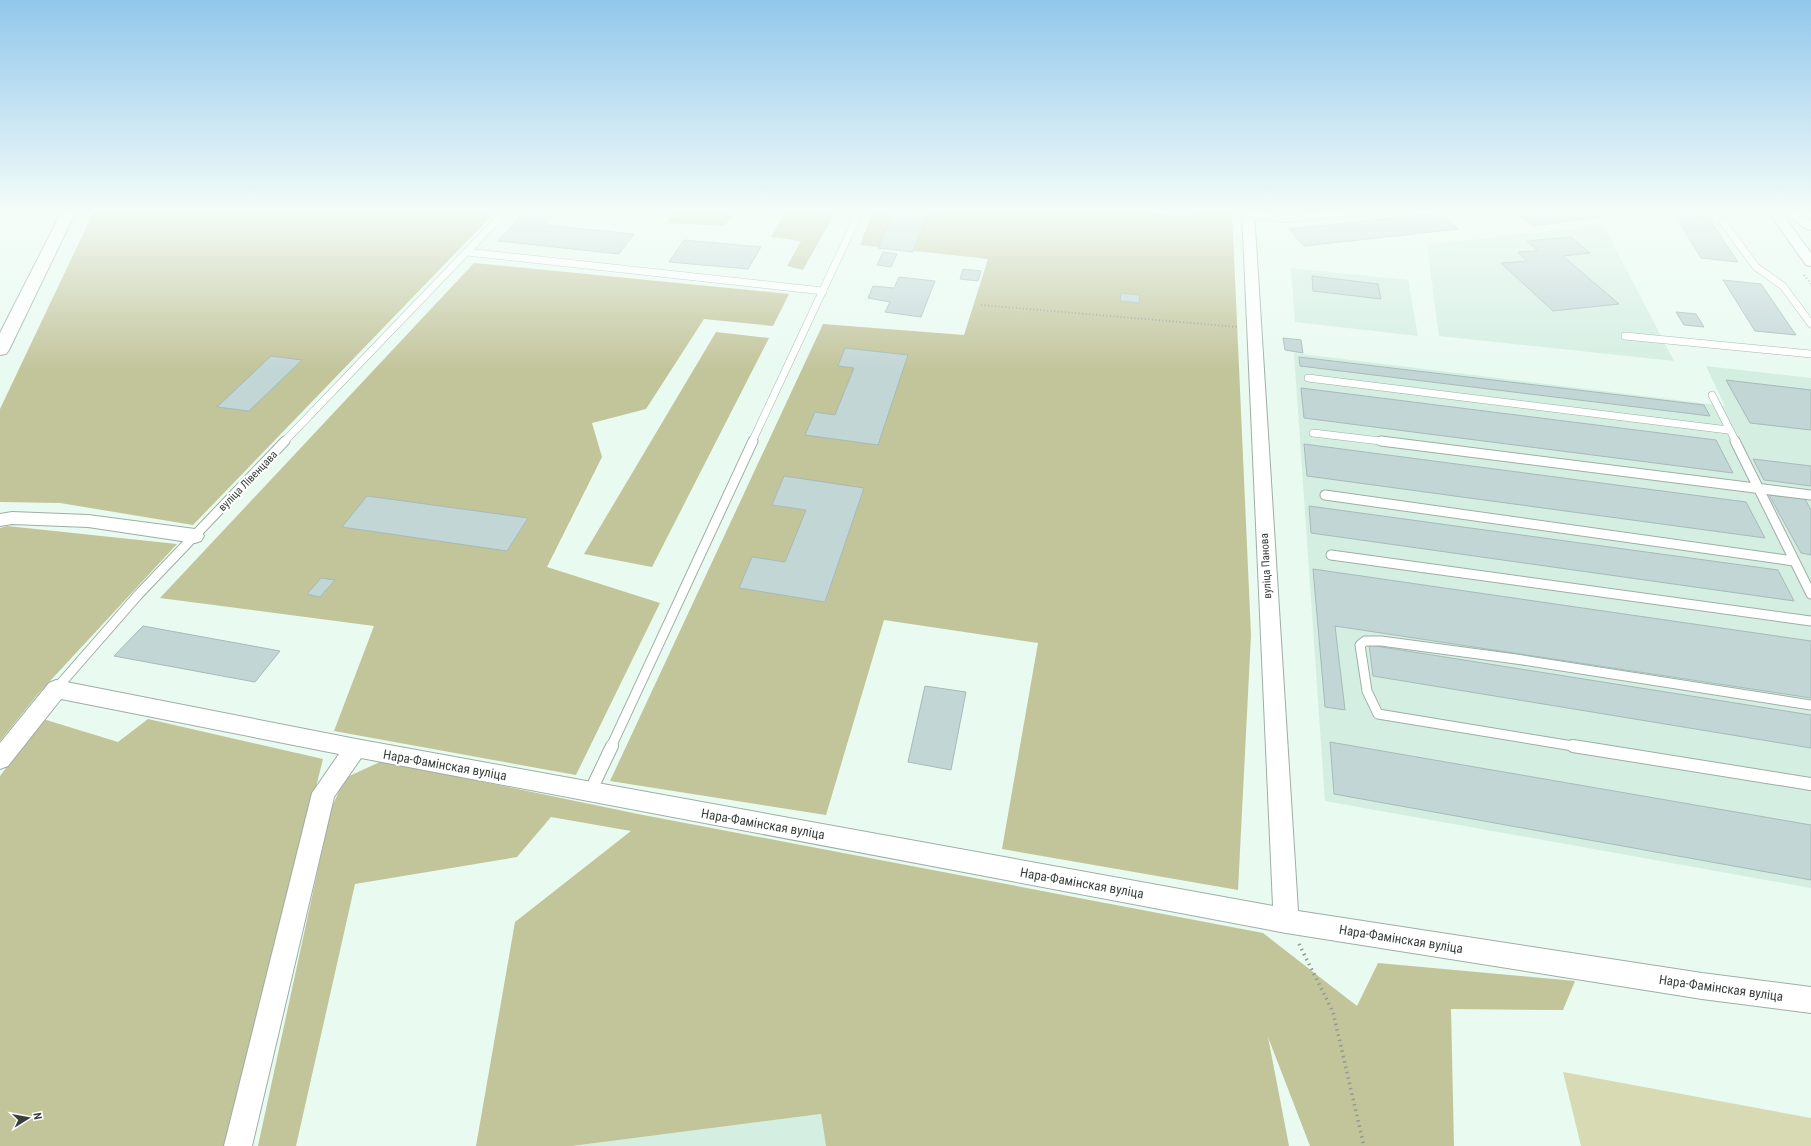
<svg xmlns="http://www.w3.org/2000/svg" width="1811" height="1146" font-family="'Roboto Condensed',sans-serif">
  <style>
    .built { fill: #d4eee1 }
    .green { fill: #d7dab2 }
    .forest { fill: #c2c49a }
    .building { fill: #c2d6d5; stroke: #a7bab8 }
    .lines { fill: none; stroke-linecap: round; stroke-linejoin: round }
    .service-far2-casing { stroke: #9eaea6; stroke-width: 8 }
    .service-far1-casing { stroke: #9eaea6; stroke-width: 11 }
    .service-casing { stroke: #9eaea6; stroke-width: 14 }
    .minor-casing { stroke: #9eaea6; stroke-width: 2 }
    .tertiary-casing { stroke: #9eaea6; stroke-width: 2 }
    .path-far1 { stroke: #8f9b94; stroke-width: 2; stroke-dasharray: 1 2.5; stroke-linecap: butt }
    .path { stroke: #8f9b94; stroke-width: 3.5; stroke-dasharray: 1.5 4; stroke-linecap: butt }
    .service-far2 { stroke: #fff; stroke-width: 7 }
    .service-far1 { stroke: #fff; stroke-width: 9 }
    .service { stroke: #fff; stroke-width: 12 }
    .minor { fill: #fff; fill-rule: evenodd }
    .tertiary { fill: #fff; fill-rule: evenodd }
    .labels { text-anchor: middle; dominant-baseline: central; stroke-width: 4; stroke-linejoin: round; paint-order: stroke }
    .street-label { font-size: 11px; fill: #383f3b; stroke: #fff }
    .near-street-label { font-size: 13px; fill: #383f3b; stroke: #fff }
  </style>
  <rect width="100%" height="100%" fill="#e9faf1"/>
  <g class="built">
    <polygon points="1603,225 1674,361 1439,336 1427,245"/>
    <polygon points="1291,268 1408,280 1418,336 1295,322"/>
    <polygon points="1294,353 1725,406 1706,366 1811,378 1811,888 1325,801"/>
    <polygon points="821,1114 826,1146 572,1146"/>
  </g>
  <polygon class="green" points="1563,1072 1811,1118 1811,1146 1581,1146"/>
  <g class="forest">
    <polygon points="94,211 496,211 193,525 60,503 0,502 0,409"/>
    <polygon points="674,211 738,211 724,226 667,223"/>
    <polygon points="785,211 836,211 803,270 787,266 801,241 771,237"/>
    <polygon points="873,211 1232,211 1251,635 1238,890 1002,849 1038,643 884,620 826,815 610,781 823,324 964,335 988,259 860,245"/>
    <polygon points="474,263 789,294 773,326 704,319 646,409 592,423 602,457 547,567 660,603 576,775 334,731 374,626 160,598"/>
    <polygon points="716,332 769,338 652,567 584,554"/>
    <polygon points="7,526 177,544 38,694 0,741 0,528"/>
    <polygon points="43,719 118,742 148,719 323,759 226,1146 0,1146 0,776"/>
    <polygon points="382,761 638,814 1263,933 1357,1006 1378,963 1575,981 1563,1010 1451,1009 1454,1146 1310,1146 1268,1037 1289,1146 826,1146 821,1114 572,1146 476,1146 515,922 631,831 551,817 517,857 355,884 296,1146 258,1146 331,809 345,778"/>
  </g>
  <g class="building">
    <polygon points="525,211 556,211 544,225 634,234 619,254 498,241"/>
    <polygon points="894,211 928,211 913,252 878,248"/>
    <polygon points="1150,211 1190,211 1189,218 1150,214"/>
    <polygon points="1514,211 1605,211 1611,215 1533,226"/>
    <polygon points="1440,213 1458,229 1304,246 1289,229"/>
    <polygon points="1675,215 1709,219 1738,262 1701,258"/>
    <polygon points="1571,237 1590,253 1563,256 1619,304 1553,311 1501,263 1527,261 1518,252 1538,251 1527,241"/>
    <polygon points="684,240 761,247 748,269 669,262"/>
    <polygon points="883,252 897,254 891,267 877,265"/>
    <polygon points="963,269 981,271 978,281 960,279"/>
    <polygon points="1312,276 1378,284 1381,299 1313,291"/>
    <polygon points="899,277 935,281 921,317 885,312 890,302 868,298 873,286 894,288"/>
    <polygon points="1723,280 1761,284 1796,335 1755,331"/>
    <polygon points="1121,293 1140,295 1139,303 1120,301"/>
    <polygon points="1676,312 1696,314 1704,327 1684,325"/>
    <polygon points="1283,338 1301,340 1303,353 1285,350"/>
    <polygon points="845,348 908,355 878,445 805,435 815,412 835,415 854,368 838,366"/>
    <polygon points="271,356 302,360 249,411 217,407"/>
    <polygon points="1299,357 1704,405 1710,416 1300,366"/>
    <polygon points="1726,380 1811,390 1811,430 1750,423"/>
    <polygon points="1301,388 1716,440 1733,473 1304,418"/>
    <polygon points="1304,444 1746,502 1765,538 1307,476"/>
    <polygon points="1753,459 1811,466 1811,486 1764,480"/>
    <polygon points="784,476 864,488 825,602 739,588 752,557 785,562 806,510 772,505"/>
    <polygon points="1769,495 1805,499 1811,510 1811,555 1801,553"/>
    <polygon points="367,496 528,518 507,551 342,527"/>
    <polygon points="1309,506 1778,570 1794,601 1311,533"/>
    <polygon points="1313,569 1811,641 1811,698 1335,626 1345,710 1325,707"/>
    <polygon points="321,578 335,580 320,597 307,594"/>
    <polygon points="143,626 280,651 255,682 114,656"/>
    <polygon points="1369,645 1811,715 1811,748 1373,676"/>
    <polygon points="925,686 966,692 951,770 908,762"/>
    <polygon points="1330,742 1811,825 1811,880 1334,794"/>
  </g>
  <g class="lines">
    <g class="service-far2-casing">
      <g id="service-far2">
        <polyline points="1249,214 1285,219 1358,211"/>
        <polyline points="1723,222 1756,267 1783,286 1811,324"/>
        <polyline points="467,252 823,291"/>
        <polyline points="1625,336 1811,354"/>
        <polyline points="1308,378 1728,430"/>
        <polyline points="1712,395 1736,442"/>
        <polyline points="1313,433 1389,442"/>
        <polyline points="284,442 506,211"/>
        <polyline points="752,442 860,211"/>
      </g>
    </g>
    <g class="service-far1-casing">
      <g id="service-far1">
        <polyline points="1381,441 1811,495"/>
        <polyline points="1735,441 1811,594"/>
        <polyline points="1325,495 1794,561"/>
        <polyline points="1331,555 1811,621"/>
        <polyline points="56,689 138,595 285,441"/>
        <polyline points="611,747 753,441"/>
        <polyline points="1579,747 1378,714 1367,691 1360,645 1365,641 1381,641 1516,659 1811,705"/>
      </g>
    </g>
    <g class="service-casing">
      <g id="service">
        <polyline points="1573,746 1811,784"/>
        <polyline points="590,792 612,746"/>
      </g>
    </g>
    <g class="minor-casing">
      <g id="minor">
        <polygon points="1242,211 1254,211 1298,911 1702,973 1811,987 1811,1013 1702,999 1286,933 361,758 334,797 252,1146 224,1146 312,793 339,754 61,699 8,766 0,769 0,743 49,683 56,680 356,739 1273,906"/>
        <polygon points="1768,211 1780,211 1811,253 1811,266 1806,265"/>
        <polygon points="1782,211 1796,211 1811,220 1811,230 1806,229"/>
        <polygon points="12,512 88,515 195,529 201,531 204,536 201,541 195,543 88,527 12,524 0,526 0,514"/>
      </g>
    </g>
    <g class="tertiary-casing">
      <polygon id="tertiary" points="62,211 76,211 9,350 6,354 0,355 0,333"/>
    </g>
    <g class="path-far1">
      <polyline points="1755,211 1760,217"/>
      <polyline points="1804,275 1811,284"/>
      <polyline points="981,305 1238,327"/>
    </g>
    <polyline class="path" points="1299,944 1333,1012 1364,1146"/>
    <use href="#service-far2" class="service-far2"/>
    <use href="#service-far1" class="service-far1"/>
    <use href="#service" class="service"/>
    <use href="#minor" class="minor"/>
    <use href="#tertiary" class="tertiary"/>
  </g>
  <linearGradient id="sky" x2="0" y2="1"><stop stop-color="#92c7ec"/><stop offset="0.57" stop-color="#f5fdf9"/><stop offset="1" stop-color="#f5fdf9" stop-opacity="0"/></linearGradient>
  <rect width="1811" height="371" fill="url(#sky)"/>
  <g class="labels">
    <g class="street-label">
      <text transform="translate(248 481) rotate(-46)">вуліца Лівенцава</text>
      <text transform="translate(1266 566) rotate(-93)">вуліца Панова</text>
    </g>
    <g class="near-street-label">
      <text transform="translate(445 765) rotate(10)">Нара-Фамінская вуліца</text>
      <text transform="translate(763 824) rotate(10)">Нара-Фамінская вуліца</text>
      <text transform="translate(1082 883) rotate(10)">Нара-Фамінская вуліца</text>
      <text transform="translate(1401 939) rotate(9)">Нара-Фамінская вуліца</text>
      <text transform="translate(1721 988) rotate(8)">Нара-Фамінская вуліца</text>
    </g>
  </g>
  <g transform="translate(28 1118) rotate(79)" stroke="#ffffff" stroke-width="3" paint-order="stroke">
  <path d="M0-3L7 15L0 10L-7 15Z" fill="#383f3b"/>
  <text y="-6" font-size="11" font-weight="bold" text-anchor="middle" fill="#383f3b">N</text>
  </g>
</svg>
